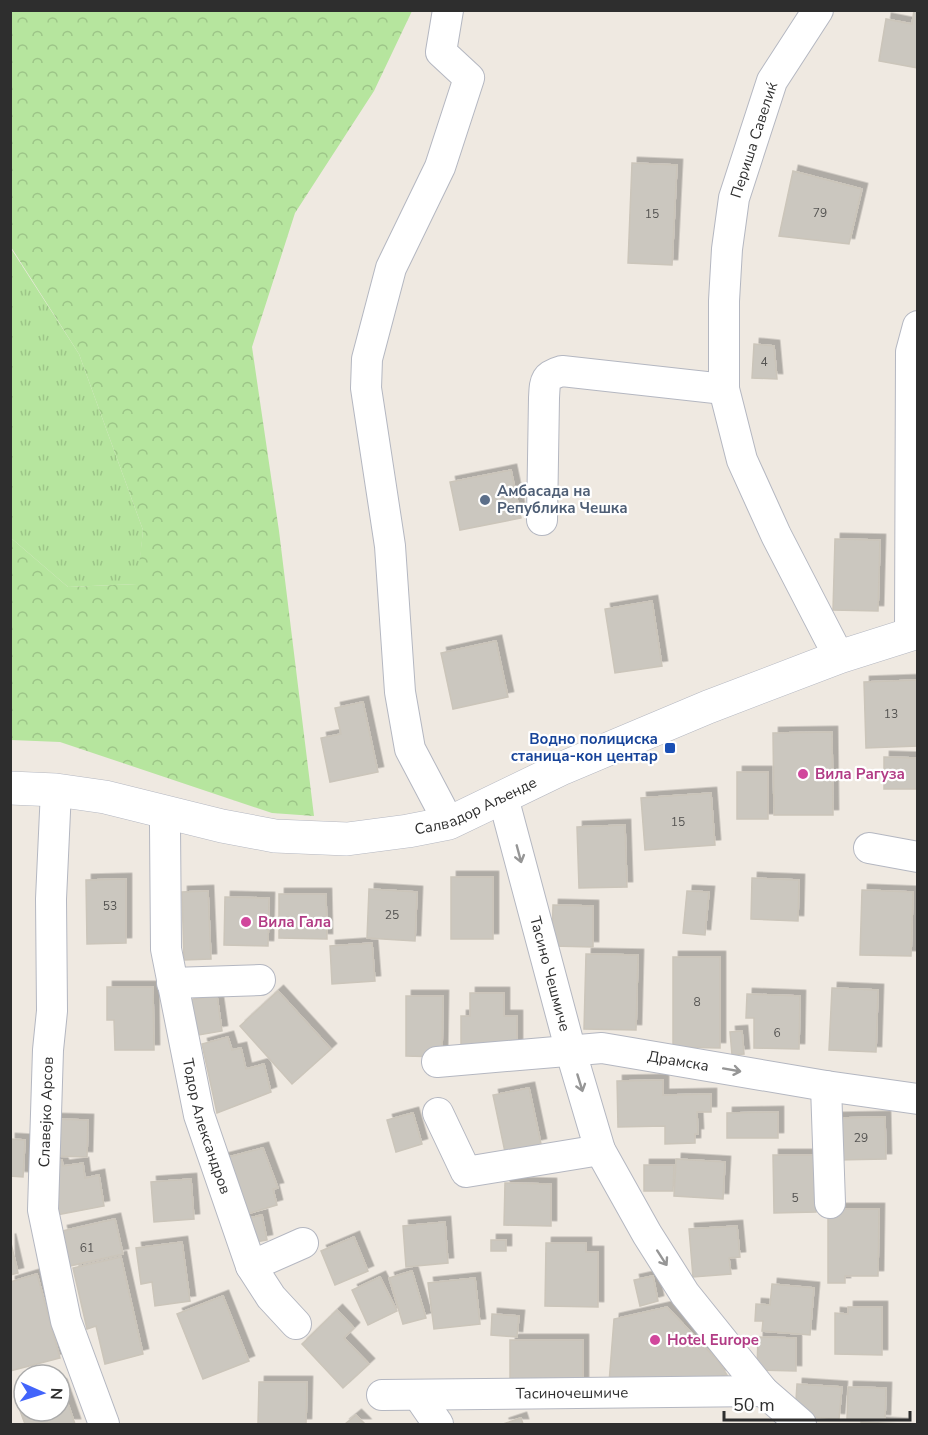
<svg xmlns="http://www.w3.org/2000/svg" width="928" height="1435" font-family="'Nunito Sans',sans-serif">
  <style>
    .grass { fill: url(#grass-tufts) }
    .forest { fill: url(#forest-crowns) }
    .building { fill: #cbc7bf; stroke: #cbc5ba; stroke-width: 1.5; filter: url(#shadow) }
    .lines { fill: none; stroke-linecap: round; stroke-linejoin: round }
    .street-casing { stroke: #b4b7c1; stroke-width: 32 }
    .secondary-casing { stroke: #b4b7c1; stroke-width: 34 }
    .street { stroke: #fff; stroke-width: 30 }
    .secondary { stroke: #fff; stroke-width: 33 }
    .oneway { stroke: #969696 }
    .service-dot { fill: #5c6f8a; stroke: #fff; stroke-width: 2 }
    .transit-dot { fill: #1a4fb4; stroke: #fff; stroke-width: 2 }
    .hotel-dot { fill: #d1479c; stroke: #fff; stroke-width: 2 }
    .labels { text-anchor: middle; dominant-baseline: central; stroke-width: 4.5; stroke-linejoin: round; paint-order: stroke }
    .number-label { font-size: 12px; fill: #555452 }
    .street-label { font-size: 15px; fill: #2e2e2e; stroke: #fff }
    .service-label { font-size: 15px; font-weight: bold; fill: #4e5e75; stroke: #fff; text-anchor: start }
    .transit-label { font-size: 15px; font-weight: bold; fill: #164399; stroke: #fff; text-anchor: end }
    .hotel-label { font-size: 15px; font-weight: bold; fill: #b23c85; stroke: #fff; text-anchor: start }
  </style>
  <defs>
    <pattern id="grass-tufts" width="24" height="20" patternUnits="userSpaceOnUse" patternTransform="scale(1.5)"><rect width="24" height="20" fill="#b6e59e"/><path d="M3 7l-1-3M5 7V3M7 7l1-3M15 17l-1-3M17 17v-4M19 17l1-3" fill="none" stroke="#9dc588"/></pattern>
    <pattern id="forest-crowns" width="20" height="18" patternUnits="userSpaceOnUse" patternTransform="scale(1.5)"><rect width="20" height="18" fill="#b6e59e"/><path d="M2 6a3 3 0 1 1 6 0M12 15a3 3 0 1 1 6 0" fill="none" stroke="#9dc588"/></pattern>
    <filter id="shadow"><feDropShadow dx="5.5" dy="-5.5" stdDeviation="0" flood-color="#0004"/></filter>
  </defs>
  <rect width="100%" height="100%" fill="#efe9e1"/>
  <polygon class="grass" points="10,247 79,354 143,530 138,584 68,587 11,538"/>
  <polygon class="forest" points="11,10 412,11 374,91 295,213 252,347 279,531 314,816 272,813 60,742 11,740 11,538 68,587 137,584 143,530 79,354 11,247"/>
  <g class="building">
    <polygon points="914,10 918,10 918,68 879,61 886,19 912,24"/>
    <polygon points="632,163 677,165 672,265 628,263"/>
    <polygon points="793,171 862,189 849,244 779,236"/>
    <polygon points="754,344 774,346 777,379 752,378"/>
    <polygon points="511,470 521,518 460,530 450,482"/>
    <polygon points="835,539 880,540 878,611 833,610"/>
    <polygon points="652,601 662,666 615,673 605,609"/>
    <polygon points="496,641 508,697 453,709 441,653"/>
    <polygon points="918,680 918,746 866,748 864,682"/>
    <polygon points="363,702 378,772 330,782 321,738 341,734 335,708"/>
    <polygon points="832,732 833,815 774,815 773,733"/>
    <polygon points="884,757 918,758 918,789 884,789"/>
    <rect x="737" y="772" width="31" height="47"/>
    <polygon points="711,793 715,845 645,850 641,798"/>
    <polygon points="625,825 627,887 579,888 577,827"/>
    <rect x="451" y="877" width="42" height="62"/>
    <polygon points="752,878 799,880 798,921 751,919"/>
    <polygon points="126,879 126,943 87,944 86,880"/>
    <polygon points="369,889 417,892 415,941 367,938"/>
    <polygon points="862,890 913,892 911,956 860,955"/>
    <polygon points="208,891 211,959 184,960 182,892"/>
    <polygon points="687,891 709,892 705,935 683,933"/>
    <polygon points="279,894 326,894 327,939 279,938"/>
    <polygon points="225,897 269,898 268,946 224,945"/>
    <polygon points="553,905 593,906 593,947 552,946"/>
    <polygon points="372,943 375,981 332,984 330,946"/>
    <polygon points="586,954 638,955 636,1030 584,1029"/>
    <polygon points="673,957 720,957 720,1048 673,1047"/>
    <polygon points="107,987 153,987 154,1050 115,1050 114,1020 107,1020"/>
    <polygon points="832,988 878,990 876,1052 829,1050"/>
    <polygon points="278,991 331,1049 292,1084 240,1026"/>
    <polygon points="470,993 504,993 504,1016 517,1016 517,1055 461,1055 461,1016 470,1016"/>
    <polygon points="747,994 800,996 799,1049 754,1048 754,1018 746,1018"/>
    <polygon points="217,996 222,1031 193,1036 188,1000"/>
    <polygon points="406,996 443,996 442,1057 406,1056"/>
    <polygon points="742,1031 744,1054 732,1055 730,1032"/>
    <polygon points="228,1037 232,1050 241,1048 246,1069 264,1064 271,1092 217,1113 202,1044"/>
    <polygon points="663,1080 663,1095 711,1094 711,1112 697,1112 698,1134 695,1134 695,1143 665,1144 665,1126 618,1127 617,1081"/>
    <polygon points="529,1088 541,1144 505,1152 493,1095"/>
    <polygon points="778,1112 778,1138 727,1138 727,1113"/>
    <polygon points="413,1113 422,1144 396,1152 387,1120"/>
    <polygon points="885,1117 886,1159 837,1160 836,1118"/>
    <polygon points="52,1119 88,1120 87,1157 51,1156"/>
    <polygon points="10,1139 25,1140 23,1177 10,1176"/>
    <polygon points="263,1148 278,1188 273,1189 277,1205 240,1216 221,1159"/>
    <polygon points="773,1155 818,1155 816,1212 774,1213"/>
    <polygon points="676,1159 725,1162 723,1199 674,1196"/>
    <polygon points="62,1160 63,1166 83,1163 85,1178 99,1175 104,1206 56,1215 47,1163"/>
    <polygon points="644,1165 674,1165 673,1191 644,1191"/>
    <polygon points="191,1179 194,1219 154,1222 151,1182"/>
    <polygon points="505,1183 551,1184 551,1226 504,1225"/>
    <polygon points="828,1209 879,1209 878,1276 845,1276 845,1283 828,1283"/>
    <polygon points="262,1215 267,1240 246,1244 241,1220"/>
    <polygon points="115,1219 123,1254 70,1266 62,1231"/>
    <polygon points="445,1222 448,1263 406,1267 403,1226"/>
    <polygon points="737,1226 740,1257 729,1258 731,1274 693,1277 689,1229"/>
    <polygon points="354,1237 368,1271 335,1285 321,1251"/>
    <polygon points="10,1239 18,1273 10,1275"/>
    <rect x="491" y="1240" width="15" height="11"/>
    <polygon points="182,1242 190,1301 155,1306 152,1282 141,1284 136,1248"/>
    <polygon points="546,1243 586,1243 586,1252 598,1252 598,1307 545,1306"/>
    <polygon points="121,1257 143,1354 105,1364 96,1326 87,1329 73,1268"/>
    <polygon points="412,1271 426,1318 403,1324 389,1278"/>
    <polygon points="37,1274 60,1358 10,1371 10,1282"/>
    <polygon points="653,1276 658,1301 640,1306 634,1280"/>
    <polygon points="380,1277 397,1311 368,1325 352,1290"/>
    <polygon points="475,1278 480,1324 434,1329 428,1283"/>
    <polygon points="772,1284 814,1288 810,1335 762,1331 763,1321 755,1321 756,1304 770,1305"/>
    <polygon points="223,1296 249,1361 203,1379 177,1314"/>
    <polygon points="667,1307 719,1362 727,1375 609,1383 614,1319"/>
    <polygon points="848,1307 882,1307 882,1355 835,1354 835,1313 848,1314"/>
    <polygon points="337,1310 354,1328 344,1338 369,1364 343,1388 302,1344"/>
    <polygon points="492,1314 519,1316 517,1337 491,1335"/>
    <polygon points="758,1337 796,1338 796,1371 757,1370"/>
    <polygon points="510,1340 583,1340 583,1385 510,1384"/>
    <polygon points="259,1382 307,1382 306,1424 258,1424"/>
    <polygon points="61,1384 75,1424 25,1424 16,1400 24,1397 24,1411 60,1411"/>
    <polygon points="797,1384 842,1387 839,1419 795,1416"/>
    <polygon points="848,1387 886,1388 885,1420 847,1419"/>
    <polygon points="356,1415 365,1424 345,1424"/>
    <polygon points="521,1418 523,1424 503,1424"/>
    <polygon points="861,1422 903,1424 861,1424"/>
  </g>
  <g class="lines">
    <g class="street-casing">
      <g id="street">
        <polyline points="448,10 441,52 469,78 440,167 391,268 367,359 366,388 390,546 400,692 410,749 449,823"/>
        <polyline points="818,10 772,81 734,198 727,249 724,301 724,389 742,460 776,535 839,657"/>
        <path d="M542 520 544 398C545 381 544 376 562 371L724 389"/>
        <polyline points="910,634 911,352 918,326"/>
        <polyline points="56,790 51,899 52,1011 48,1050 43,1210 66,1321 104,1424"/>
        <path id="s1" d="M503 797 571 1052 600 1150 647 1234 685 1294 763 1391 801 1424"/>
        <path id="s2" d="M166 813 165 826 166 949 199 1115 251 1266 271 1297 296 1324"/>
        <polyline points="869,848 918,857"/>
        <polyline points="172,983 260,980"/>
        <path id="s3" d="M437 1062 602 1048 826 1086 918 1099"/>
        <polyline points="826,1086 830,1203"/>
        <polyline points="438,1113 466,1172 600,1150"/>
        <polyline points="251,1266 303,1243"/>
        <path id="s4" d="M382 1395 763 1391"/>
        <polyline points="418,1395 438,1424"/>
      </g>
    </g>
    <g class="secondary-casing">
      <g id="secondary">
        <path id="s5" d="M10 788 56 790 105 797 222 826 275 836 347 839 408 831 449 823 563 768 708 707 839 657 918 632"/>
      </g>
    </g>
    <use href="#street" class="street"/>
    <use href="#secondary" class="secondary"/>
  </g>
  <defs><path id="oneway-shaft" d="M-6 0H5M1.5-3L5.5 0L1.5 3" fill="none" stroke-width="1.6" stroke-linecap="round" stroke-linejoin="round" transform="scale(1.5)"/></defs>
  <g class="oneway">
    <use href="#oneway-shaft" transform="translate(519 854) rotate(75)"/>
    <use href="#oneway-shaft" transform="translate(732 1070) rotate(10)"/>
    <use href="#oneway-shaft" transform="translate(580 1083) rotate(73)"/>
    <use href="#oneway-shaft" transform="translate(662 1258) rotate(57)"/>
  </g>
  <circle class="service-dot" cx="485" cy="500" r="6"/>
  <rect class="transit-dot" x="664" y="742" width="12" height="12" rx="3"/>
  <g class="hotel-dot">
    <circle cx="803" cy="774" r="6"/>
    <circle cx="246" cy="922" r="6"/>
    <circle cx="655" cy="1340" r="6"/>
  </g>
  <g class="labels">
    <g class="number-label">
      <text x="820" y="213">79</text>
      <text x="652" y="214">15</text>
      <text x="764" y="362">4</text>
      <text x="891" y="714">13</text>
      <text x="678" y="822">15</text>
      <text x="110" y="906">53</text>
      <text x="392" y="915">25</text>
      <text x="697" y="1002">8</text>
      <text x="777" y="1033">6</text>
      <text x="861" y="1138">29</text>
      <text x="795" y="1198">5</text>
      <text x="87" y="1248">61</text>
    </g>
    <g class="street-label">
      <text transform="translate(754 140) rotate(-72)">Периша Савелиќ</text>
      <text stroke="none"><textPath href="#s5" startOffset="476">Салвадор Аљенде</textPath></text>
      <text stroke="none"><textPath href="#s1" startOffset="183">Тасино Чешмиче</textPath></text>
      <text stroke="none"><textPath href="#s3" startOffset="243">Драмска</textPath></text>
      <text transform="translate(46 1112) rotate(-88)">Славејко Арсов</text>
      <text stroke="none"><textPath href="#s2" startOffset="318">Тодор Александров</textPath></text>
      <text stroke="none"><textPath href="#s4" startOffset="190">Тасиночешмиче</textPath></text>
    </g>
    <g class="service-label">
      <text x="497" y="491">Амбасада на<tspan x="497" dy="17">Република Чешка</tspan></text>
    </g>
    <g class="transit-label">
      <text x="658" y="739">Водно полициска<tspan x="658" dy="17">станица-кон центар</tspan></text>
    </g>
    <g class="hotel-label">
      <text x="815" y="774">Вила Рагуза</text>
      <text x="258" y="922">Вила Гала</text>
      <text x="667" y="1340">Hotel Europe</text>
    </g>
  </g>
  <rect width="928" height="1435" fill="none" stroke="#2e2e2e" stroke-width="24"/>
  <g transform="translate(42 1393) rotate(93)"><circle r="28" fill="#ffffff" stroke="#ababab" stroke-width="1.5"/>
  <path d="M0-4.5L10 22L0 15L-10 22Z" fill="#4264fb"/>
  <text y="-9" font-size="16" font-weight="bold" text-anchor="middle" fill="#2e2e2e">N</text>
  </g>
  <path d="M724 1411v9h186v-9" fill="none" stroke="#2e2e2e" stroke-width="3"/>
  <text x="733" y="1411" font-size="18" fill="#2e2e2e" stroke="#ffffff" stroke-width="4.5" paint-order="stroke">50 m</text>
</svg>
